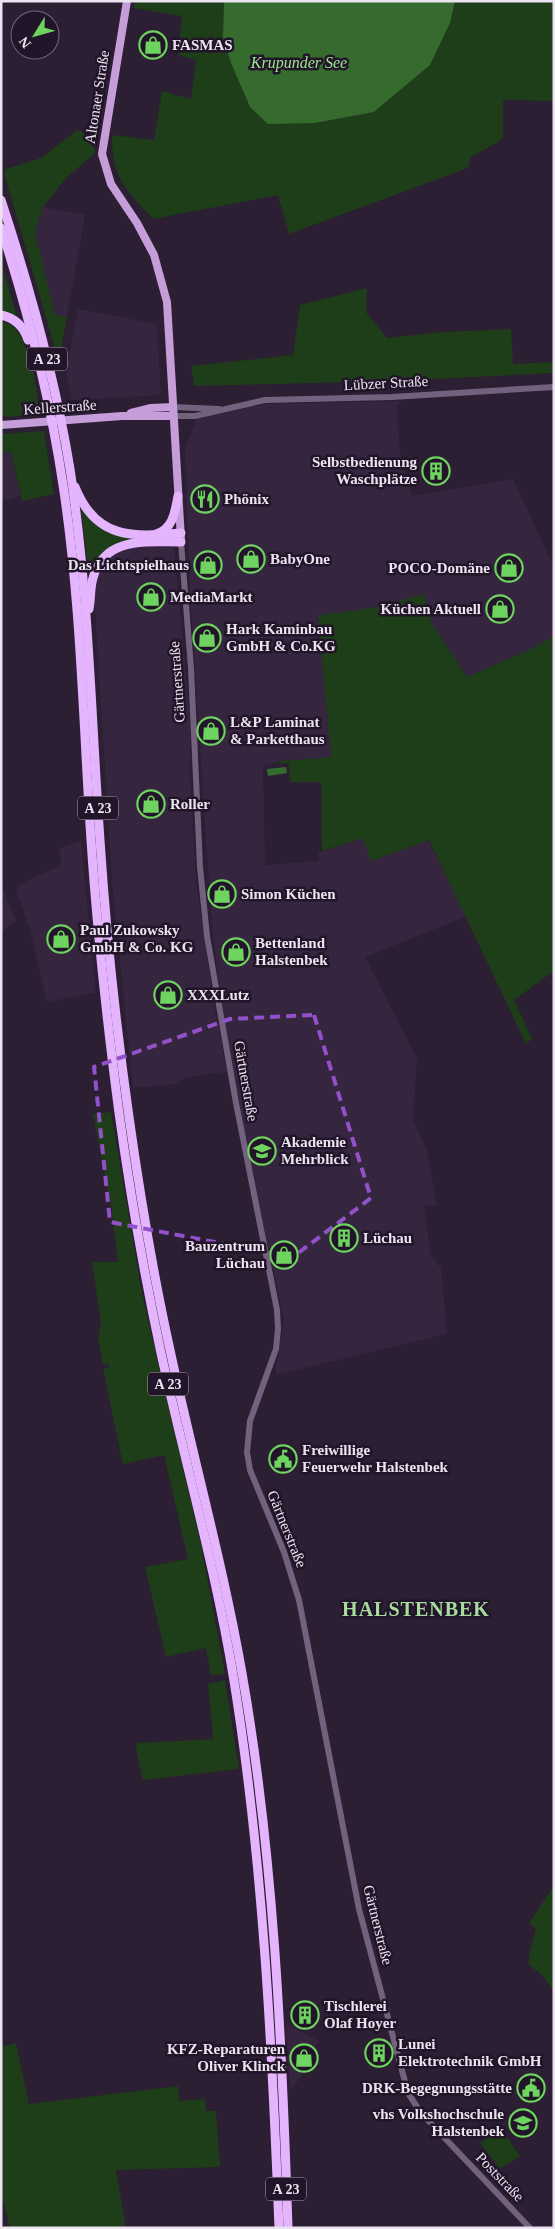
<svg xmlns="http://www.w3.org/2000/svg" width="555" height="2229" font-family="Georgia,serif">
  <style>
    .built { fill: #36253f }
    .green { fill: #1e3d19 }
    .water { fill: #356c2d }
    .lines { fill: none; stroke-linecap: round; stroke-linejoin: round }
    .minor { stroke: #74617e; stroke-width: 6 }
    .major { stroke: #c49dd9; stroke-width: 8 }
    .highway { stroke: #e4b4fd; stroke-width: 9 }
    .marked { fill: none; stroke: #9251c9; stroke-width: 4; stroke-dasharray: 10 6; stroke-linejoin: round }
    .labels { text-anchor: middle; dominant-baseline: central; stroke-width: 5; stroke-linejoin: round; paint-order: stroke }
    .shield { fill: #221529; stroke: #afa5b5; stroke-width: 1 }
    .shield-label { font-size: 14px; font-weight: bold; fill: #ece3f1 }
    .poi-label { font-size: 15px; font-weight: bold; fill: #ece3f1; stroke: #221529; text-anchor: start }
    .street-label { font-size: 15px; fill: #ece3f1; stroke: #221529 }
    .water-label { font-size: 16px; font-style: italic; fill: #9ce890; stroke: #221529 }
    .district-label { font-size: 20px; font-weight: bold; letter-spacing: 1px; fill: #a7dc9e; stroke: #221529 }
  </style>
  <rect width="100%" height="100%" fill="#2c1e33"/>
  <g class="built">
    <polygon points="43,207 85,215 67,316 55,315 44,273 35,232"/>
    <polygon points="78,309 157,324 161,395 72,400 66,371"/>
    <polygon points="402,401 397,407 400,453 412,496 513,479 554,567 554,636 527,651 467,677 432,624 424,595 373,608 331,757 281,761 263,766 265,865 319,861 318,853 364,838 372,861 428,840 467,916 365,957 417,1058 413,1120 427,1150 437,1205 424,1206 431,1256 441,1268 447,1334 275,1375 284,1320 236,1099 223,1016 212,928 190,594 185,450 196,419 266,404"/>
    <polygon points="11,451 20,496 1,502 1,454"/>
    <polygon points="169,545 174,547 190,722 190,777 196,882 213,998 227,1072 186,1077 176,1084 133,1088 113,894 94,594 100,570 112,554 137,546"/>
    <polygon points="81,841 96,993 47,1002 30,930 16,890 20,884 59,866 61,859 59,848"/>
    <polygon points="1,884 16,920 1,933"/>
    <polygon points="286,2024 319,2041 298,2081 290,2089"/>
  </g>
  <g class="green">
    <path d="M135 1H224L223 37 231 63 250 107 315 123 374 112 430 65 450 23 455 1H554L553 101 503 100V139L471 157 468 168 289 234 278 195 153 219C126 189 111 178 112 135L154 140 162 91 191 99 196 60 178 55 182 16 134 8Z"/>
    <polygon points="77,130 95,137 95,153 66,178 43,207 35,232 55,315 67,316 59,362 4,173 6,169 41,158"/>
    <polygon points="1,261 17,317 1,310"/>
    <polygon points="367,288 366,312 387,338 443,332 511,329 513,364 554,362 554,373 393,381 194,386 191,366 293,355 300,305"/>
    <path d="M1 321C6 322 12 324 15 328 28 343 40 392 38 413L12 417 1 416Z"/>
    <polygon points="44,431 54,494 22,501 11,451 1,454 1,434"/>
    <polygon points="81,508 136,539 121,542 89,577"/>
    <polygon points="424,594 432,624 467,677 527,651 554,636 554,971 514,1000 532,1039 526,1044 429,840 371,861 363,838 322,851 321,782 290,782 289,763 275,764 281,761 331,757 318,615 373,608"/>
    <polygon points="111,1112 142,1294 201,1545 225,1674 211,1675 206,1648 166,1657 145,1567 188,1559 164,1455 123,1464 103,1369 109,1368 108,1364 103,1365 98,1339 101,1322 92,1262 118,1262 111,1205 93,1114"/>
    <polygon points="225,1680 239,1769 143,1780 136,1750 137,1743 213,1739 208,1684"/>
    <polygon points="554,1885 554,1991 542,1975 529,1965 529,1954 536,1929 529,1923"/>
    <polygon points="16,2043 29,2104 178,2086 179,2101 205,2099 206,2111 216,2111 220,2167 116,2170 126,2228 10,2228 1,2193 1,2047"/>
    <polygon points="502,2129 520,2156 500,2169 480,2143"/>
  </g>
  <g class="water">
    <polygon points="224,1 455,1 450,23 430,65 374,112 315,123 268,124 250,107 231,63 223,37"/>
    <polygon points="286,767 287,773 268,776 267,769"/>
  </g>
  <g class="lines">
    <g class="minor">
      <polyline points="173,407 219,409"/>
      <polyline points="173,416 195,416 265,400 392,397 554,387"/>
      <polyline points="181,542 191,668 200,867 207,936 236,1103 277,1310 278,1329 276,1349 250,1421 247,1452 250,1470 284,1552 299,1600 359,1909 408,2093 421,2113 530,2228"/>
    </g>
    <g class="major">
      <polyline points="127,1 102,154 111,184 137,223 154,255 167,302 181,539"/>
      <polyline points="131,413 151,408 173,407"/>
      <polyline points="1,425 122,416 173,416"/>
    </g>
    <g class="highway">
      <path d="M1 200C30 288 55 377 70 469 89 592 91 716 100 840 106 932 116 1025 129 1117 140 1195 153 1273 170 1350 193 1458 223 1564 242 1673 274 1855 282 2043 288 2228"/>
      <path d="M1 228C28 312 50 398 63 485 81 603 83 722 91 840 97 931 107 1022 119 1113 130 1193 144 1274 161 1353 185 1463 216 1570 234 1681 263 1861 272 2045 279 2228"/>
      <path d="M1 315C15 318 24 327 28 340"/>
      <path d="M75 487C96 540 133 537 181 533"/>
      <path d="M156 534C173 529 175 512 178 496"/>
      <path d="M89 609C91 599 90 588 93 578 104 536 147 542 181 542"/>
    </g>
  </g>
  <path class="marked" d="M314 1015 371 1198 293 1257 110 1222 94 1067 230 1019Z"/>
  <defs>
    <g id="shop-ring" transform="scale(1.4375)"><circle r="9.5" fill="#221529" stroke="#6fd35f" stroke-width="1.5"/><path d="M-5-2.5h2.3a2.7 3.5 0 0 1 5.4 0H5L5.5 6h-11ZM-1.5-2.5h3a1.5 2.3 0 0 0-3 0Z" fill="#6fd35f"/></g>
    <g id="building-ring" transform="scale(1.4375)"><circle r="9.5" fill="#221529" stroke="#6fd35f" stroke-width="1.5"/><path d="M-4-6H4V6H1V3H-1V6H-4ZM-2.5-4.3h1.7v1.8h-1.7ZM.8-4.3h1.7v1.8H.8ZM-2.5-1h1.7V.8h-1.7ZM.8-1h1.7V.8H.8Z" fill="#6fd35f"/></g>
    <g id="restaurant-ring" transform="scale(1.4375)"><circle r="9.5" fill="#221529" stroke="#6fd35f" stroke-width="1.5"/><path d="M-5-6h1v4h1v-4h1v4h1v-4h1v5L-1.5 .5V6h-2V.5L-5-1ZM5-6V6H3V1.5H1.5Q1.5-4 5-6Z" fill="#6fd35f"/></g>
    <g id="university-ring" transform="scale(1.4375)"><circle r="9.5" fill="#221529" stroke="#6fd35f" stroke-width="1.5"/><path d="M0-5L7-2L0 1L-7-2ZM-4 1L0 2.5L4 1V4Q0 6-4 4Z" fill="#6fd35f"/></g>
    <g id="civic-ring" transform="scale(1.4375)"><circle r="9.5" fill="#221529" stroke="#6fd35f" stroke-width="1.5"/><path d="M-.6-6.5H3V-4.5H.6V-3L4-1V1h2V6H-6V1h2V-1L-.6-3ZM-1.2 2.5V6h2.4V2.5Z" fill="#6fd35f"/></g>
  </defs>
  <g fill-rule="evenodd">
    <use href="#shop-ring" x="153" y="45"/>
    <use href="#building-ring" x="436" y="471"/>
    <use href="#restaurant-ring" x="205" y="499"/>
    <use href="#shop-ring" x="251" y="559"/>
    <use href="#shop-ring" x="208" y="565"/>
    <use href="#shop-ring" x="509" y="568"/>
    <use href="#shop-ring" x="151" y="597"/>
    <use href="#shop-ring" x="500" y="609"/>
    <use href="#shop-ring" x="207" y="638"/>
    <use href="#shop-ring" x="211" y="731"/>
    <use href="#shop-ring" x="151" y="804"/>
    <use href="#shop-ring" x="222" y="894"/>
    <use href="#shop-ring" x="61" y="939"/>
    <use href="#shop-ring" x="236" y="952"/>
    <use href="#shop-ring" x="168" y="995"/>
    <use href="#university-ring" x="262" y="1151"/>
    <use href="#building-ring" x="344" y="1238"/>
    <use href="#shop-ring" x="284" y="1255"/>
    <use href="#civic-ring" x="283" y="1459"/>
    <use href="#building-ring" x="305" y="2015"/>
    <use href="#building-ring" x="379" y="2053"/>
    <use href="#shop-ring" x="304" y="2058"/>
    <use href="#civic-ring" x="531" y="2088"/>
    <use href="#university-ring" x="523" y="2123"/>
  </g>
  <g class="labels">
    <g class="shield">
      <rect x="27" y="347.5" width="40" height="23" rx="4"/>
      <rect x="78" y="796.5" width="40" height="23" rx="4"/>
      <rect x="148" y="1372.5" width="40" height="23" rx="4"/>
      <rect x="266" y="2177.5" width="40" height="23" rx="4"/>
    </g>
    <g class="shield-label">
      <text x="47" y="359">A 23</text>
      <text x="98" y="808">A 23</text>
      <text x="168" y="1384">A 23</text>
      <text x="286" y="2189">A 23</text>
    </g>
    <g class="poi-label">
      <text x="172" y="45">FASMAS</text>
      <text x="417" y="462" text-anchor="end">Selbstbedienung<tspan x="417" dy="17">Waschplätze</tspan></text>
      <text x="224" y="499">Phönix</text>
      <text x="270" y="559">BabyOne</text>
      <text x="189" y="565" text-anchor="end">Das Lichtspielhaus</text>
      <text x="490" y="568" text-anchor="end">POCO-Domäne</text>
      <text x="170" y="597">MediaMarkt</text>
      <text x="481" y="609" text-anchor="end">Küchen Aktuell</text>
      <text x="226" y="629">Hark Kaminbau<tspan x="226" dy="17">GmbH &amp; Co.KG</tspan></text>
      <text x="230" y="722">L&amp;P Laminat<tspan x="230" dy="17">&amp; Parketthaus</tspan></text>
      <text x="170" y="804">Roller</text>
      <text x="241" y="894">Simon Küchen</text>
      <text x="80" y="930">Paul Zukowsky<tspan x="80" dy="17">GmbH &amp; Co. KG</tspan></text>
      <text x="255" y="943">Bettenland<tspan x="255" dy="17">Halstenbek</tspan></text>
      <text x="187" y="995">XXXLutz</text>
      <text x="281" y="1142">Akademie<tspan x="281" dy="17">Mehrblick</tspan></text>
      <text x="363" y="1238">Lüchau</text>
      <text x="265" y="1246" text-anchor="end">Bauzentrum<tspan x="265" dy="17">Lüchau</tspan></text>
      <text x="302" y="1450">Freiwillige<tspan x="302" dy="17">Feuerwehr Halstenbek</tspan></text>
      <text x="324" y="2006">Tischlerei<tspan x="324" dy="17">Olaf Hoyer</tspan></text>
      <text x="398" y="2044">Lunei<tspan x="398" dy="17">Elektrotechnik GmbH</tspan></text>
      <text x="285" y="2049" text-anchor="end">KFZ-Reparaturen<tspan x="285" dy="17">Oliver Klinck</tspan></text>
      <text x="512" y="2088" text-anchor="end">DRK-Begegnungsstätte</text>
      <text x="504" y="2114" text-anchor="end">vhs Volkshochschule<tspan x="504" dy="17">Halstenbek</tspan></text>
    </g>
    <g class="street-label">
      <text transform="translate(97 97) rotate(-81)">Altonaer Straße</text>
      <text transform="translate(386 383) rotate(-3)">Lübzer Straße</text>
      <text transform="translate(60 407) rotate(-4)">Kellerstraße</text>
      <text transform="translate(177 682) rotate(-94)">Gärtnerstraße</text>
      <text transform="translate(246 1081) rotate(80)">Gärtnerstraße</text>
      <text transform="translate(287 1529) rotate(68)">Gärtnerstraße</text>
      <text transform="translate(378 1925) rotate(76)">Gärtnerstraße</text>
      <text transform="translate(500 2177) rotate(46)">Poststraße</text>
    </g>
    <g class="water-label">
      <text x="299" y="62">Krupunder See</text>
    </g>
    <g class="district-label">
      <text x="416" y="1609">HALSTENBEK</text>
    </g>
  </g>
  <rect width="555" height="2229" fill="none" stroke="#ece3f1" stroke-width="5"/>
  <g transform="translate(35 35) rotate(233)"><circle r="24" fill="#221529" stroke="#736779"/>
  <path d="M0-4L9 19L0 12L-9 19Z" fill="#6fd35f"/>
  <text y="-8" font-size="14" font-weight="bold" text-anchor="middle" fill="#ece3f1">N</text>
  </g>
</svg>
